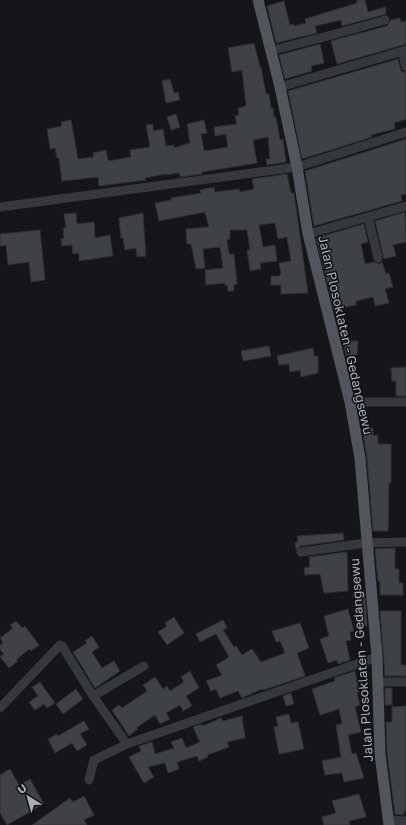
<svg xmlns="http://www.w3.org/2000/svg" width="406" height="825" font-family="'Golos Text',sans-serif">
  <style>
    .building { fill: #404145; stroke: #303034 }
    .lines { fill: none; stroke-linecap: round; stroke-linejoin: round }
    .minor { stroke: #37383d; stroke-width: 9 }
    .major { stroke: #53555c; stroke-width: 11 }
    .labels { text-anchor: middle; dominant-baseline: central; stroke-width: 3; stroke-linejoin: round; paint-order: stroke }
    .street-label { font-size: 13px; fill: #a8adb8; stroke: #111113 }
  </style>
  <rect width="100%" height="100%" fill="#161618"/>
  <g class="building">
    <polygon points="357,0 365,0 368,12 385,7 386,14 342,26 341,20 315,26 317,33 276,43 267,6 284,1 290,25 293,24 294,26 306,23 305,19 357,3"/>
    <polygon points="400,18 401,22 406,21 406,44 337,64 331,41 387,26 391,20"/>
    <polygon points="254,43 260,67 261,67 266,94 269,94 271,108 273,108 274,117 276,117 280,140 283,139 286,162 267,165 266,159 270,159 268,137 253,140 257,163 202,172 202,174 180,177 179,173 166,175 166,174 145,178 146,180 99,186 98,177 62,181 59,158 57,158 55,148 50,149 47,129 62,126 61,122 71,120 78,159 94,157 93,153 106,150 108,161 131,157 130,150 150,147 146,125 153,124 153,131 163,129 166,146 174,145 174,148 190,143 187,124 204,120 207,133 201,134 204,151 228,147 226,134 215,136 214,127 237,124 235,116 239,115 238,108 246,106 242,70 232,72 228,48"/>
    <polygon points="320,44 324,63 311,66 312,71 285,79 279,55"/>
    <polygon points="398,59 401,71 406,73 406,119 394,123 395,129 371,135 372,137 302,159 288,91"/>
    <polygon points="170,79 174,93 178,92 180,100 166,103 162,81"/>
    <polygon points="176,114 180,127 171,130 167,117"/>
    <polygon points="406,139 406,194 401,195 402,201 314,226 305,171"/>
    <polygon points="287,174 291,193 294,193 308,293 281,294 281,285 271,285 271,276 279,276 281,274 279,263 291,261 287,237 278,239 275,223 259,225 263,247 275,245 277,261 260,263 261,269 250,271 247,250 250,250 247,230 230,230 230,239 227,240 229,254 234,254 237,284 234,285 234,291 228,291 227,285 225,286 225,283 206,285 205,270 223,268 220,247 203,249 205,268 196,269 191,244 187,244 186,229 209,227 205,212 159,221 155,203 171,200 171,198 201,193 200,190 214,187 215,192 239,189 240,192 254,189 252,179"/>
    <polygon points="405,212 406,242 393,245 396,256 384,259 375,221"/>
    <polygon points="76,213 77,224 94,222 95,238 110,235 113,256 79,261 79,253 73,254 72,245 62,246 61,239 64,238 63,228 66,228 64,214"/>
    <polygon points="143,213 146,256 137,257 136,248 125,250 123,238 121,238 119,218"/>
    <polygon points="364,224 368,242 361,244 365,264 374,262 379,264 382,262 386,274 389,273 393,287 385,289 389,303 375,306 373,297 356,301 356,305 337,309 338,312 335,313 316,238"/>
    <polygon points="40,230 45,280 31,282 29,262 8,265 6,245 0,246 0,234"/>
    <polygon points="343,341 358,341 357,355 346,355"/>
    <polygon points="269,346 271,356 243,361 241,351"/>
    <polygon points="313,348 314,356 318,356 318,373 301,377 300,370 290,372 289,364 279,365 277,356"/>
    <polygon points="406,367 406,396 396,396 396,381 392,381 391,368"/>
    <polygon points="362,428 373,428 373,436 378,435 378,444 391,444 391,483 389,483 388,531 373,531 367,457"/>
    <polygon points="343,533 344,540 300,546 296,550 295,542 298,542 297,536"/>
    <polygon points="395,548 395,569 399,569 399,583 403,583 403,595 380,595 380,581 378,581 375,549"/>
    <polygon points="347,552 348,591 324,593 320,574 305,575 304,568 310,567 309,557"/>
    <polygon points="358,595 365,595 367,626 359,626"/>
    <polygon points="348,609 354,631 350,632 351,640 346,641 350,660 338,664 337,660 328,663 320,639 329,636 324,616"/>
    <polygon points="380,611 401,611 401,665 406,665 406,676 385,676"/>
    <polygon points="174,617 184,633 167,645 158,632 167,626 165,623"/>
    <polygon points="223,620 227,628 223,630 234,647 236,646 242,655 252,649 261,662 285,653 280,641 276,642 272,631 300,623 309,648 297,653 305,676 263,690 262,689 242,698 238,691 220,698 216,689 211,691 206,681 222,675 216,665 229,657 216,634 200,642 196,634"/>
    <polygon points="16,621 22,628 25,626 39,645 31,651 29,649 16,660 18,661 9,668 0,657 4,654 0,650 0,645 3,643 0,638 13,628 10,625"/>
    <polygon points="92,636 99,647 92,652 102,668 114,661 120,671 95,688 73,652 87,643 85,641"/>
    <polygon points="190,671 199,688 186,696 192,706 183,711 180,705 166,713 170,719 160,724 155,715 136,728 138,729 129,736 112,710 119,705 122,708 147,691 143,685 155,677 163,689 167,686 170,691 184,682 181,677"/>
    <polygon points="355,671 359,692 357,693 360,705 355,707 361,732 348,735 352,754 356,753 364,778 344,782 342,773 325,775 322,761 341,757 336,725 342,724 339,709 320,715 312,689 335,681 334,678"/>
    <polygon points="40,682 55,703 47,708 44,704 35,710 29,702 38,696 32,687"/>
    <rect x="385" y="688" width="7" height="17"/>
    <polygon points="76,689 83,699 63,714 56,704"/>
    <polygon points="291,693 294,704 286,706 283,696"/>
    <polygon points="406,706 406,811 404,811 404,815 395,814 387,753 386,722 392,722 392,707"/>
    <polygon points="289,714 291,723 298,722 304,749 279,754 274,727 278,726 276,717"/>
    <polygon points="242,716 245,738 227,742 229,747 207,755 208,757 199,761 197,756 177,762 179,769 168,773 165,763 148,767 154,777 144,783 129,757 141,751 139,746 152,742 155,754 174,748 171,742 182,738 186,748 200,742 193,727 202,724 203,726 221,718 223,721"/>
    <polygon points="84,721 89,729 80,734 87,745 77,751 72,743 55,753 48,739 57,734 58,736"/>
    <polygon points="10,769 19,785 30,779 44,804 7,825 0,813 0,775"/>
    <polygon points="359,794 366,817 349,821 350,825 324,825 322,817 336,813 332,801"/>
    <polygon points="84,796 94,815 84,820 87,825 32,825 70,798 73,802"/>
  </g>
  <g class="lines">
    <g class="minor">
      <polyline points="270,51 339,33 385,20"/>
      <polyline points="402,51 406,67"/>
      <polyline points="280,87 406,50"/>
      <polyline points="0,207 297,167 406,132"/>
      <polyline points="368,217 378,258"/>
      <polyline points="308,234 406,206"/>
      <polyline points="350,402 406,402"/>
      <polyline points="301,552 366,543 406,542"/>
      <polyline points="378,682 406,682"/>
      <polyline points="93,696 144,666"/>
      <polyline points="0,708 60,645 62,646 93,696 127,744"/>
      <polyline points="89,780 94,760 127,744 377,657"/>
      <polyline points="389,820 406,821"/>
    </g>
    <polyline class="major" points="258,0 280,87 297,167 308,234 350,402 360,458 377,657 380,754 389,825"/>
  </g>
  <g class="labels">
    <g class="street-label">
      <text transform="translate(346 335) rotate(77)">Jalan Plosoklaten - Gedangsewu</text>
      <text transform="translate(361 660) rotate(-94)">Jalan Plosoklaten - Gedangsewu</text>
    </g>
  </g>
  <g transform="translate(28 797) rotate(323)" stroke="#111113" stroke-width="3" paint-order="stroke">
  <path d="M0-3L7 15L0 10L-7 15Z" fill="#a8adb8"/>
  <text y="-6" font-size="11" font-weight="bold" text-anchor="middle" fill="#a8adb8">U</text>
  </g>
</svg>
